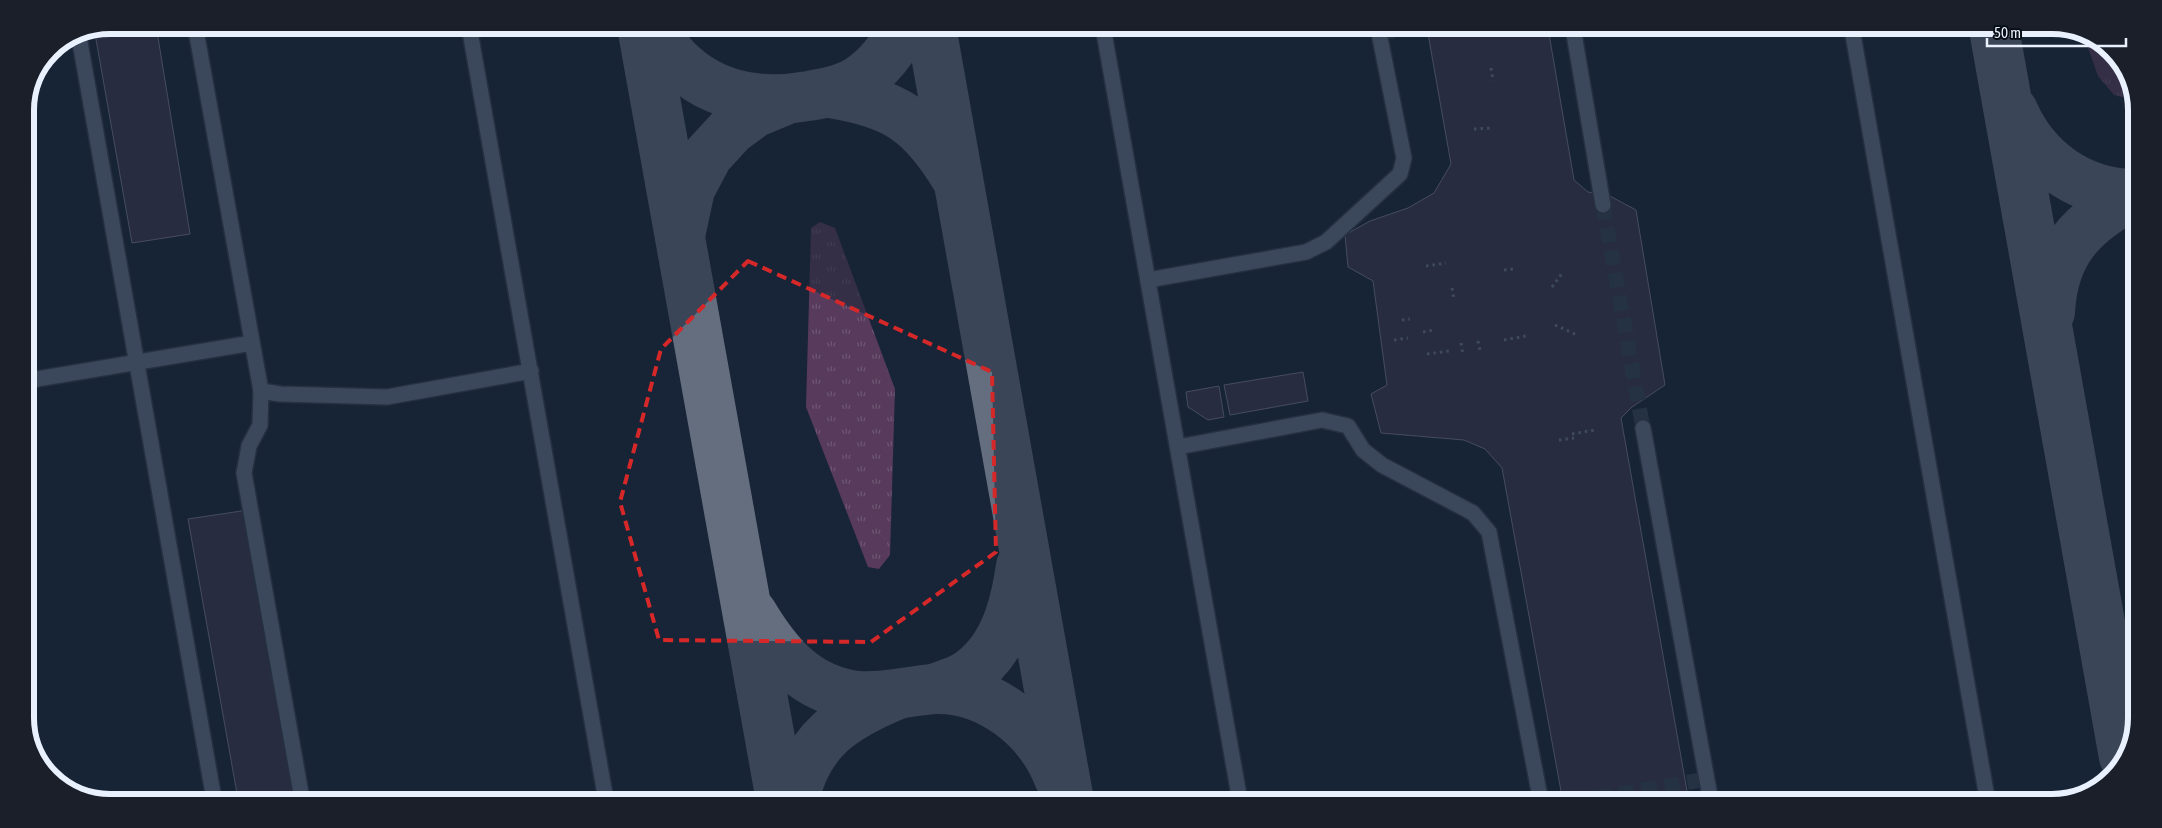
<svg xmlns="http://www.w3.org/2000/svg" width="2162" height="828" font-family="'Asap Condensed',sans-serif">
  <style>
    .grass { fill: url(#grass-tufts) }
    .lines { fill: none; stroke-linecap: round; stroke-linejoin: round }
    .taxiway { stroke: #646e7e; stroke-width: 50 }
    .building { fill: #3a374d; stroke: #7d7a94 }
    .minor-tunnel { stroke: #374355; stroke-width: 15; stroke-dasharray: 15 8; stroke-linecap: butt }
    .minor-casing { stroke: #363f4f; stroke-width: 18 }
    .path { stroke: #6f7989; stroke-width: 3; stroke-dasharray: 2.5 4; stroke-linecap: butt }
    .minor { stroke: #66748b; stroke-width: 15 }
    .marked { fill: none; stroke: #d62828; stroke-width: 4; stroke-dasharray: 10 6; stroke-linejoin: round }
    .rim { fill: none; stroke: #e9f1fe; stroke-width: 6 }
  </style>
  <defs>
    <pattern id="grass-tufts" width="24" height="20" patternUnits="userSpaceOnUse" patternTransform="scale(1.25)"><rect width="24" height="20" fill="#573a5c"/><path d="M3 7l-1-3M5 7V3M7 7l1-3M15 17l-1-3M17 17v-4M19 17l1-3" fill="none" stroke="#6f5774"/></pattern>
  </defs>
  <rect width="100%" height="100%" fill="#182437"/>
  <g class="grass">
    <polygon points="2082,31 2120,58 2134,97 2130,99 2114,95 2098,76"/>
    <polygon points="820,222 835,228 895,389 890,555 879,569 868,567 806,407 811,228"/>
  </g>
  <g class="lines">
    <g class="taxiway">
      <polyline points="642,26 781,800"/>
      <path d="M651 26C685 87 740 108 808 96 825 93 843 90 858 81 879 68 893 48 905 27"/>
      <polyline points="931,27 1069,801"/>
      <polyline points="1994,29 2124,757"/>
      <path d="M830 93C894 103 921 120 955 176"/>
      <path d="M2013 111C2035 162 2081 194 2136 194"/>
      <polyline points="681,231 690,189 708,155 731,130 754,113 783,101"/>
      <path d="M2050 312C2053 250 2084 221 2135 194"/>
      <path d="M752 613C777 655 806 690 858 696 884 698 908 691 934 689 989 687 1040 728 1059 778"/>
      <path d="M934 689C944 685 956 682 966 676 1004 652 1015 607 1021 566"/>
      <path d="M794 800C807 739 844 716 898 694"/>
    </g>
  </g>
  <g class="building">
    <polygon points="110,25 156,25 190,234 132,243 94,28"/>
    <polygon points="1427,28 1548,28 1574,180 1588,192 1608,195 1636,210 1665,385 1632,407 1621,418 1689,802 1563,802 1502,468 1485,449 1464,440 1381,433 1371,394 1387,385 1373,281 1348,267 1345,235 1370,221 1408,208 1434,193 1451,164"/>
    <polygon points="1303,372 1308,401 1230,415 1224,385"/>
    <polygon points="1219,386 1224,417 1208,420 1188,407 1186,392"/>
    <polygon points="248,510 298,799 238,799 188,519"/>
  </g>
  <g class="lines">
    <g class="minor-tunnel">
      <polyline points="1379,33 1410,28"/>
      <polyline points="1603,205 1643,428"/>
      <polyline points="1574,802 1707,779"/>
    </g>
    <g class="minor-casing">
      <g id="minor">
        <polyline points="195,25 261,391 260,425 249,446 244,473 302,799"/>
        <polyline points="469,26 606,800"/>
        <polyline points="1103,27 1240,801"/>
        <polyline points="1573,28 1603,205"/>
        <polyline points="1852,29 1988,803"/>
        <polyline points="78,31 214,799"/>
        <polyline points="1148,280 1306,252 1326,242 1400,174 1404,158 1378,28"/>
        <polyline points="25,381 252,343"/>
        <polyline points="261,391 280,394 387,397 531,371"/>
        <polyline points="1643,428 1711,802"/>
        <polyline points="1178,447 1322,420 1348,426 1363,450 1382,465 1473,513 1489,532 1541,802"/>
      </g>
    </g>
    <g class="path">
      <polyline points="1491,68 1493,81"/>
      <polyline points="1474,129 1490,128"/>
      <polyline points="1426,266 1446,263"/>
      <polyline points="1504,270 1514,269"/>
      <polyline points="1552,287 1563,272"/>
      <polyline points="1452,288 1454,300"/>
      <polyline points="1402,320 1410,319"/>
      <polyline points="1555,325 1577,335"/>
      <polyline points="1423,332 1434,330"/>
      <polyline points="1394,340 1408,338"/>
      <polyline points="1504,340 1526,336"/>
      <polyline points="1478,341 1480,351"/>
      <polyline points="1461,343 1463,355"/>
      <polyline points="1427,354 1449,351"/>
      <polyline points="1572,434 1595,430"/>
      <polyline points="1559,440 1574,438"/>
    </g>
    <use href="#minor" class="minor"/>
  </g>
  <path d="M0 0H2162V828H0ZM748 261 992 372 996 552 871 642 659 640 620 502 661 349Z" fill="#182437" fill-opacity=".55" fill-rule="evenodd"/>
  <path class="marked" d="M748 261 992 372 996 552 871 642 659 640 620 502 661 349Z"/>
  <path d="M0 0H2162V828H0ZM110 34H2052A76 76 0 0 1 2128 110V718A76 76 0 0 1 2052 794H110A76 76 0 0 1 34 718V110A76 76 0 0 1 110 34Z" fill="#1a1f29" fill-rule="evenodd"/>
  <path class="rim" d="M110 34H2052A76 76 0 0 1 2128 110V718A76 76 0 0 1 2052 794H110A76 76 0 0 1 34 718V110A76 76 0 0 1 110 34Z"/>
  <path d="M1987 38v8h139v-8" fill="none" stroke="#e9f1fe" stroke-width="2.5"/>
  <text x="1994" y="38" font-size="15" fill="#e9f1fe" stroke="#080d16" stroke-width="4" paint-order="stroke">50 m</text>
</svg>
